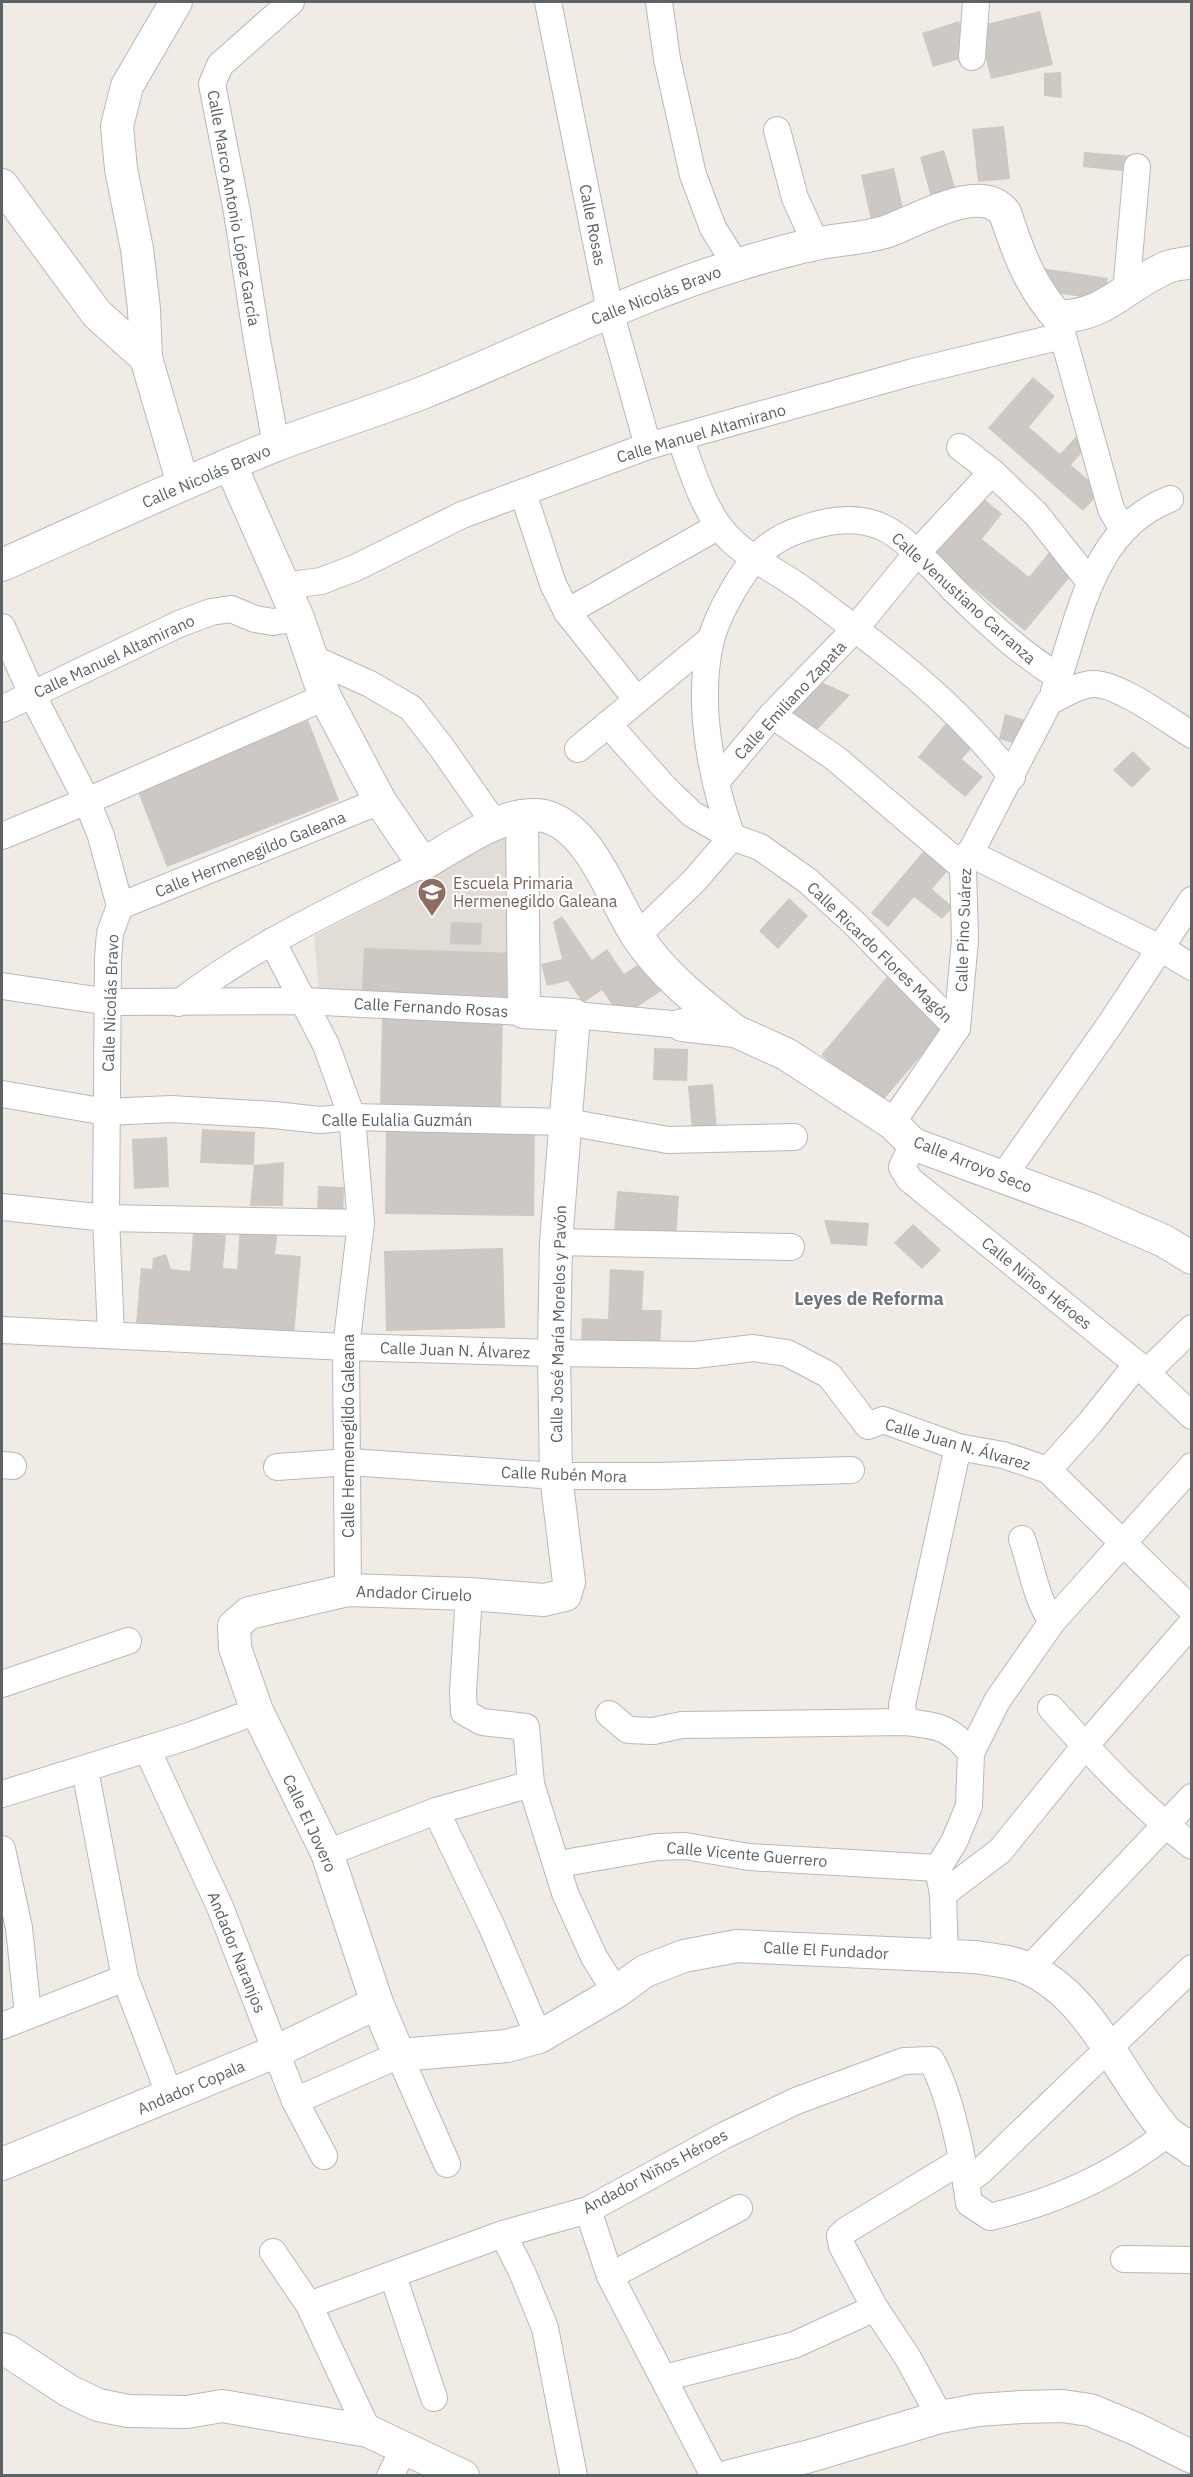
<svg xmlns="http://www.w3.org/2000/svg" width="1193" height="2477" font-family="'IBM Plex Sans',sans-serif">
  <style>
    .education { fill: #e2dcd6 }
    .building { fill: #cdc8c4 }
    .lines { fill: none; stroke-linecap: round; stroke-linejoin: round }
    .minor-casing { stroke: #b5b9bc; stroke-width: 28 }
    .tertiary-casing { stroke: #b5b9bc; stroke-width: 34 }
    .minor { stroke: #fff; stroke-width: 26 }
    .tertiary { stroke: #fff; stroke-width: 32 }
    .labels { text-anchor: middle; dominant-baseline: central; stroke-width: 4.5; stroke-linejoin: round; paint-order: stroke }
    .street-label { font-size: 16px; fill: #5c6366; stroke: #fff }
    .education-label { font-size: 16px; fill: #785e54; stroke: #fff; text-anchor: start }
    .neighbourhood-label { font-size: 18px; font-weight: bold; fill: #6d7578; stroke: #fff }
  </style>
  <rect width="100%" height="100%" fill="#f0ebe5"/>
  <polygon class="education" points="509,835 513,997 319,991 314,936"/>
  <g class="building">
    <polygon points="1040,11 1053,65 991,79 978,26"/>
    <polygon points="959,21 970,56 933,67 922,33"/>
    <polygon points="1061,72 1062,98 1044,96 1044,73"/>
    <polygon points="1004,126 1010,179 978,182 972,129"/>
    <polygon points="944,150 957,194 932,201 920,157"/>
    <polygon points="1084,152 1133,156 1131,172 1083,167"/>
    <polygon points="894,168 905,217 872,225 861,175"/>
    <polygon points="1035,267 1108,278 1104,300 1041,291"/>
    <polygon points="1033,377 1055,396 1029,427 1060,454 1084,428 1089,444 1071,465 1101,491 1083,511 988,428"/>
    <polygon points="977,493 1002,514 982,539 1029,577 1055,545 1080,565 1025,631 929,552"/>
    <polygon points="819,681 850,695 815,732 785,716"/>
    <polygon points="1005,714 1029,721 1023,746 999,739"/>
    <polygon points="308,720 339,800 167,867 136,787"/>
    <polygon points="947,722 974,745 962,759 983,777 965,797 918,757"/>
    <polygon points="1133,751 1151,769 1132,788 1113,770"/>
    <polygon points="927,847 951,867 932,889 953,907 942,919 914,897 888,927 871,913"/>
    <polygon points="789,898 808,916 778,949 759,931"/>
    <polygon points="562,916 592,960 607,949 624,974 648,958 667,987 621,1018 602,990 583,1003 568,981 547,986 541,964 562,959 553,922"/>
    <polygon points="451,922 482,923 481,945 450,944"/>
    <polygon points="364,948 515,953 513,997 362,992"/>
    <polygon points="892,971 951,1020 880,1104 821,1055"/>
    <polygon points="382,1015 503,1017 501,1108 380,1106"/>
    <polygon points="654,1048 688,1049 687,1081 653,1080"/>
    <polygon points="713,1084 717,1129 692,1131 688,1086"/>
    <polygon points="386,1127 535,1128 534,1216 385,1214"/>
    <polygon points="202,1129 255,1132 254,1165 200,1163"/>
    <polygon points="167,1137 169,1187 134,1189 132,1139"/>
    <polygon points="284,1162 283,1206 250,1206 254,1165"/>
    <polygon points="318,1186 344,1187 343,1216 317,1215"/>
    <polygon points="617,1191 679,1196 676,1238 614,1234"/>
    <polygon points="824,1220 869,1223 867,1246 831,1244"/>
    <polygon points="913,1224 941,1250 922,1269 894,1243"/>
    <polygon points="240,1226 278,1229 275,1254 301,1256 294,1336 136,1323 141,1268 152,1269 153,1258 166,1254 171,1269 190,1271 193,1232 226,1235 223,1268 237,1269"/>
    <polygon points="503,1248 505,1328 386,1331 384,1251"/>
    <polygon points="610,1269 644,1271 642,1310 662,1310 660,1349 581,1346 582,1318 608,1319"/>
  </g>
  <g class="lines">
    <g class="minor-casing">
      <g id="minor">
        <polyline points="548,2 610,311 648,446"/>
        <polyline points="659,2 667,59 693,175 713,228 736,265"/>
        <polyline points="972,57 976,2"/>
        <polyline points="777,130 795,198 816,244"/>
        <polyline points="1126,292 1137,167"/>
        <polyline points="1059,322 1111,509 1123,530"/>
        <path d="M680 438C691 467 700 499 718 525 739 555 777 570 805 591 880 647 955 702 1012 777"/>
        <polyline points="276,445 257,340 237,212 212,84 220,65 291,2"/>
        <polyline points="960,447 992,472 1036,514 1089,581"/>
        <polyline points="523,493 553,584 567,612 637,700"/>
        <polyline points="284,586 321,581 355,568 462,515 648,446 913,372 1062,336"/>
        <polyline points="567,612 719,526"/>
        <polyline points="2,627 32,694 87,801 101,836 120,906 110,933 108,958 106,1218 111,1334"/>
        <polyline points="312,658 370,684 411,708 442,748 495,824"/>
        <path d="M1054 691C1080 620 1090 530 1170 499"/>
        <polyline points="2,709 179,624 211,612 231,609 255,619 273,622 298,618"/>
        <polyline points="772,715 835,758 963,867"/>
        <polyline points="608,724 664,787 692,814 732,837 760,847 808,881 853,922 957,1028"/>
        <polyline points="578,749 711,639"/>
        <polyline points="716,782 772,715 855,629 917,553 992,472"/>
        <polyline points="2,836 87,801 325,697"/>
        <polyline points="969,853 1160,948 1192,967"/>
        <polyline points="120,906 380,801"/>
        <path d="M637 936 694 881 732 837C711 778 696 702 711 640 716 620 727 600 738 582 755 555 771 539 802 529 828 520 856 515 882 527 905 537 936 571 954 590 987 622 1020 653 1059 677"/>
        <polyline points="272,941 326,1045 352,1117 361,1223 346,1347 348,1590"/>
        <polyline points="2,986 109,1002 303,1001 524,1012"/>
        <path d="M179 1003C253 945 340 906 423 864"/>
        <polyline points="574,1015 682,1025"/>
        <polyline points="2,1094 106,1112 171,1109 274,1115 320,1120 352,1117 567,1122 668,1140 794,1137"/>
        <path d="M892 1123 957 1028 965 940 963 867 1049 702C1063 695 1077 685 1092 684 1117 682 1169 721 1192 735"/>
        <polyline points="913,1144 902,1167 909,1179 1137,1364 1192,1416"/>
        <polyline points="1002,1178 1111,1023 1192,900"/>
        <polyline points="2,1207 106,1218 361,1223"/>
        <polyline points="556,1242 791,1247"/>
        <polyline points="2,1330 346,1347 554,1353 695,1355 753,1348 787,1353 829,1375 868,1426 883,1420 958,1447 1003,1455 1048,1470 1192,1610"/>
        <polyline points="1147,1372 1192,1328"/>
        <polyline points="2,1465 13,1466"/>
        <polyline points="277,1467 349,1462 556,1476 658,1476 851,1470"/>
        <polyline points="1048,1470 1090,1423 1137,1364"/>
        <path d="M1022 1539C1032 1568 1035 1596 1052 1622"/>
        <polyline points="469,1594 463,1692 464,1712 482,1722 526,1727 531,1784 565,1893 594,1957 616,1992"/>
        <polyline points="2,1684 128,1641"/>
        <path d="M1051 1708C1095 1757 1140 1806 1192 1846"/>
        <path d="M609 1714 628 1730 653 1731 682 1725 905 1722C937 1726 950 1726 971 1753"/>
        <polyline points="905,1722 902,1705 958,1447"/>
        <polyline points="147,1749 220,1907 295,2101 324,2156"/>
        <polyline points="85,1770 125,1978 170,2096"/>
        <polyline points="2,1794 189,1736 257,1711"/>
        <polyline points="436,1811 491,1925 539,2037"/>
        <polyline points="2,1849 19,1928 28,2014"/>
        <polyline points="327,1853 436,1811 531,1784"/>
        <polyline points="558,1867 570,1862 657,1847 685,1846 749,1857 938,1868"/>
        <polyline points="943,1894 1000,1851 1085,1746 1192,1623"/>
        <polyline points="945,1956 943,1894 938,1868 954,1842 969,1806 971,1753 997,1701 1052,1622 1192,1466"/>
        <polyline points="1029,1969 1192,1797"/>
        <polyline points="2,2026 125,1978"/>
        <polyline points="295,2101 399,2055 447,2164"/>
        <polyline points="966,2182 982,2170 1192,1968"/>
        <polyline points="588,2210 610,2276 714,2476"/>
        <polyline points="503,2234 522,2272 545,2328 574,2476"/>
        <polyline points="273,2252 309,2305 368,2431"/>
        <polyline points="1124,2259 1192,2260"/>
        <polyline points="393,2276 434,2398"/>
        <polyline points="610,2276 739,2208"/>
        <path d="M309 2305 503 2234 588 2210 725 2135 796 2101 904 2061 931 2060C951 2095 964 2163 969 2203L990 2217C1055 2202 1116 2174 1168 2133"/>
        <polyline points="664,2378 794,2345 875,2308"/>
        <polyline points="940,2417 908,2358 875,2308 842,2246 840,2236 845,2231 961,2161"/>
        <polyline points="390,2476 404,2449"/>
      </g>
    </g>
    <g class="tertiary-casing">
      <g id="tertiary">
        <polyline points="176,2 127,86 117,126 121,169 137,249 144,309 146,358 183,484"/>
        <polyline points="2,185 97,314 146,358"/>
        <path d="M230 464 298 618 325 697 380 801 423 864C455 846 506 808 544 816 591 827 613 900 637 936 663 975 698 1002 735 1031"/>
        <path d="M2 565C92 525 182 483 274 446 323 427 373 412 422 393 527 351 628 298 737 265 763 257 790 249 816 244 839 239 862 239 885 232 914 223 980 180 1005 213 1018 252 1030 286 1058 317 1110 315 1125 284 1168 267 1175 264 1184 264 1192 262"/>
        <path d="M522 816 524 1012 574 1015 556 1242 554 1353 556 1476 569 1582 565 1595 544 1600 469 1594 348 1590 249 1613 234 1626 235 1648 257 1711 327 1853 377 2003 399 2055 507 2046 539 2037 616 1992 645 1971 684 1956 737 1946 975 1957C993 1960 1012 1961 1029 1969 1094 1999 1120 2079 1166 2131 1173 2138 1184 2143 1192 2150"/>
        <polyline points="682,1025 735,1031 786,1054 892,1123 913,1144 1090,1209 1164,1241 1192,1258"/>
        <polyline points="2,2164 277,2051 377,2003"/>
        <polyline points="2,2349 8,2351 69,2391 98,2405 128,2411 187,2412 222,2406 368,2431 463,2476"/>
        <polyline points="730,2476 810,2456 940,2417 978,2410 1021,2407 1062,2406 1090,2410 1136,2429 1192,2457"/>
      </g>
    </g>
    <use href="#minor" class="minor"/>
    <use href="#tertiary" class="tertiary"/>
  </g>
  <defs>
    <g id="school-pin" transform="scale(1.5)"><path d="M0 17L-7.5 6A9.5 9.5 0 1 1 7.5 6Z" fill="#8d6e63" stroke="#fff"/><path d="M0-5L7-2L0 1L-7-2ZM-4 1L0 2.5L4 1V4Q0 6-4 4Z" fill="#fff"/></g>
  </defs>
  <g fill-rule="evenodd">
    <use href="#school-pin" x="432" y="892"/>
  </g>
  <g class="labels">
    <g class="street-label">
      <text transform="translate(234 208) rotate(80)">Calle Marco Antonio López García</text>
      <text transform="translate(593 225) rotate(79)">Calle Rosas</text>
      <text transform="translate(656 295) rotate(-21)">Calle Nicolás Bravo</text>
      <text transform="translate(701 433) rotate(-16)">Calle Manuel Altamirano</text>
      <text transform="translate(206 476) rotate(-23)">Calle Nicolás Bravo</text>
      <text transform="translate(964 598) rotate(42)">Calle Venustiano Carranza</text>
      <text transform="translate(114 656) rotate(-25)">Calle Manuel Altamirano</text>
      <text transform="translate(790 700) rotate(-47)">Calle Emiliano Zapata</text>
      <text transform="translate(250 854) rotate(-22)">Calle Hermenegildo Galeana</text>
      <text transform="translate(963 930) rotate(-88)">Calle Pino Suárez</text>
      <text transform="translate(880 952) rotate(44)">Calle Ricardo Flores Magón</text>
      <text transform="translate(110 1003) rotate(-88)">Calle Nicolás Bravo</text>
      <text transform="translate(431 1007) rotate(3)">Calle Fernando Rosas</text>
      <text x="397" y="1120">Calle Eulalia Guzmán</text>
      <text transform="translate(973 1164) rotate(22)">Calle Arroyo Seco</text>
      <text transform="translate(1037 1283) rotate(39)">Calle Niños Héroes</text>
      <text transform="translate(558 1324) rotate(-89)">Calle José María Morelos y Pavón</text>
      <text transform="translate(455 1350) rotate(2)">Calle Juan N. Álvarez</text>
      <text transform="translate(348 1436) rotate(-90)">Calle Hermenegildo Galeana</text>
      <text transform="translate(958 1444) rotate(16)">Calle Juan N. Álvarez</text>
      <text transform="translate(564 1474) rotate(2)">Calle Rubén Mora</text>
      <text transform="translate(414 1593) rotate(2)">Andador Ciruelo</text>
      <text transform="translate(310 1823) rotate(65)">Calle El Jovero</text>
      <text transform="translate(747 1854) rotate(5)">Calle Vicente Guerrero</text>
      <text transform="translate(826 1950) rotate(3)">Calle El Fundador</text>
      <text transform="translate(237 1952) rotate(68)">Andador Naranjos</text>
      <text transform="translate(191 2087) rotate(-23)">Andador Copala</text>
      <text transform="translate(655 2171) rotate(-28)">Andador Niños Héroes</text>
    </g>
    <g class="education-label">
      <text x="453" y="883">Escuela Primaria<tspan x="453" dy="18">Hermenegildo Galeana</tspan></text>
    </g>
    <g class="neighbourhood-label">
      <text x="869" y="1298">Leyes de Reforma</text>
    </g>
  </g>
  <rect width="1193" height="2477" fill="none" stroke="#5c6366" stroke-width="6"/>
</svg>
